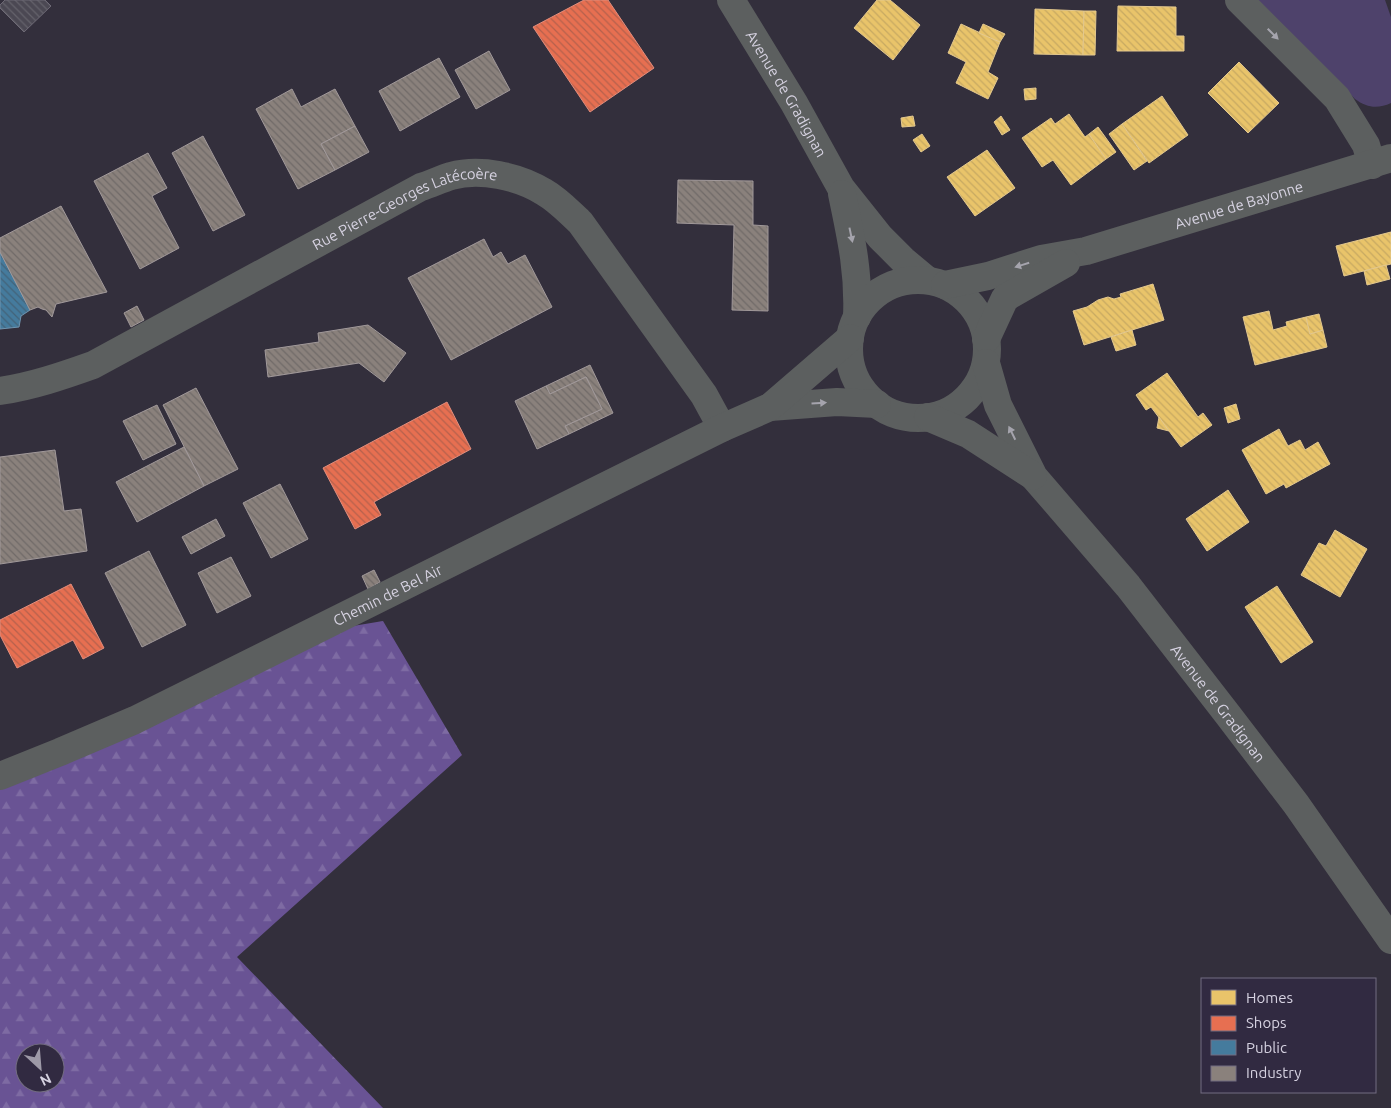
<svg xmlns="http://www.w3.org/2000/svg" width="1391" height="1108" font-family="Ubuntu,sans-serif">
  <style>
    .green { fill: #4e426b }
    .forest { fill: url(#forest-firs); fill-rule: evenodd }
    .homes { fill: url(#homes-back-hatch); stroke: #e3c88e }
    .shops { fill: url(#shops-back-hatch); stroke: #e28d7c }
    .public { fill: url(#public-back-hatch); stroke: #7095b1 }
    .industry { fill: url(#industry-back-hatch); stroke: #a1999a }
    .building { fill: url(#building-back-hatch); stroke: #6d6975 }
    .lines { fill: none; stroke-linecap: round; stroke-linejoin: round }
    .minor { stroke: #5c5f5f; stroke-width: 28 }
    .oneway { fill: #a5a4ad }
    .labels { text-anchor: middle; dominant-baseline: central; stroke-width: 5; stroke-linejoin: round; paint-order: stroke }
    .street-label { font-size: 15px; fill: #d6d2e1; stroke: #312a41 }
  </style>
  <defs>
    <pattern id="forest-firs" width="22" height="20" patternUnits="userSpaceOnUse" patternTransform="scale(1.25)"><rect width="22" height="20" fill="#695394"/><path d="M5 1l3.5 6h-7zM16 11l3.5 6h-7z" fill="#7e6ba3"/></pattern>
    <pattern id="homes-back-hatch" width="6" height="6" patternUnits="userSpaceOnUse" patternTransform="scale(1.25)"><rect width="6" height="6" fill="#e9c46a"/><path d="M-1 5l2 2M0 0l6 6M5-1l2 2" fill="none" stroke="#c7a962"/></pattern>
    <pattern id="shops-back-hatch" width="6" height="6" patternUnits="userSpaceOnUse" patternTransform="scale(1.25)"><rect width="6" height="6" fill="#e76f51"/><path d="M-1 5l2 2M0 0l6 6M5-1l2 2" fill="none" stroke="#b5614d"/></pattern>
    <pattern id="public-back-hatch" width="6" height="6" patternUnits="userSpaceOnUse" patternTransform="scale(1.25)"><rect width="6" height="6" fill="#457b9d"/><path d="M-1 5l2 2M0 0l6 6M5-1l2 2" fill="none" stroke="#436379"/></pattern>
    <pattern id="industry-back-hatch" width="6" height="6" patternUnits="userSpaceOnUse" patternTransform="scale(1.25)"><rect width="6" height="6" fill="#8a817c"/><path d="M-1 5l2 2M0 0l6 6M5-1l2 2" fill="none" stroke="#706a68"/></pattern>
    <pattern id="building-back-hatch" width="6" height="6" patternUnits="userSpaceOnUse" patternTransform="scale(1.25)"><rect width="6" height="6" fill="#4b4853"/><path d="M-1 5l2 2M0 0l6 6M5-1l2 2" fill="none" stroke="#64626b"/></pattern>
  </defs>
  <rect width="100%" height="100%" fill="#332f3c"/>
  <path class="green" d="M1258 0H1385L1391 17V103C1378 109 1367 108 1355 99Z"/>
  <path class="forest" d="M383 621 462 755 237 957 383 1108H0V776L311 633ZM25 1053H55V1083H25Z"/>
  <g class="homes">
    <polygon points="877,0 890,0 920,25 893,60 854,28"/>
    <polygon points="1118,6 1176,7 1176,36 1184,36 1184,51 1117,51"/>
    <polygon points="1035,9 1084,11 1083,55 1034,54"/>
    <polygon points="1084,11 1096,11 1095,55 1083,55"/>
    <polygon points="961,24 1000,42 988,72 998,78 988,99 956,83 966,62 948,53"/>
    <polygon points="983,24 1005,34 1000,42 979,33"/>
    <polygon points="1239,62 1279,103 1248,133 1208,93"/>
    <polygon points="1036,88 1036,99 1025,100 1024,89"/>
    <polygon points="1162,96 1188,135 1149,163 1122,124"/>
    <polygon points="1069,114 1085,137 1089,134 1106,159 1071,185 1053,160 1042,167 1022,138 1051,118 1055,124"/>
    <polygon points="913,116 915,126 902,127 901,118"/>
    <polygon points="1001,116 1010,130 1002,135 994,122"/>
    <polygon points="1122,124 1147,161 1134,170 1109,134"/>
    <polygon points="1098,127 1116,152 1106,159 1089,134"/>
    <polygon points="922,134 930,146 921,152 913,140"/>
    <polygon points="987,150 1015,188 975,216 947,177"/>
    <polygon points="1391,232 1391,264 1344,276 1336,246"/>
    <polygon points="1386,265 1390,279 1367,285 1364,271"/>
    <polygon points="1153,284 1164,320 1084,345 1073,311 1087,307 1098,300 1108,297 1114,299 1121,297 1120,294"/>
    <polygon points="1269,311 1273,330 1287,326 1286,322 1306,317 1310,334 1323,330 1327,347 1255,365 1243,317"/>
    <polygon points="1319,314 1323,330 1310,334 1306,317"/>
    <polygon points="1132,330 1136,345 1116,351 1111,337"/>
    <polygon points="1167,373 1198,417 1203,413 1212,425 1181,447 1151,407 1146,410 1136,395"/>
    <polygon points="1236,404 1240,419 1228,423 1224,408"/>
    <polygon points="1159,417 1169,431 1157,428"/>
    <polygon points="1279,429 1288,446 1300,440 1305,450 1318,442 1330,464 1286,488 1284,484 1266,494 1242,450"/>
    <polygon points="1228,490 1249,522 1207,551 1186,519"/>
    <polygon points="1335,530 1367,549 1340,597 1301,575 1319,543 1326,546"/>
    <polygon points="1277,586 1313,642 1281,663 1245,607"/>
  </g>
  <g class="shops">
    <polygon points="584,0 608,0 654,68 590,112 533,27"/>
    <polygon points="447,402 471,449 374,502 381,515 355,529 323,468"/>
    <polygon points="71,584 104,648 83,659 73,640 17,668 0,635 0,620"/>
  </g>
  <polygon class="public" points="0,252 30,310 21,316 19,327 0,329"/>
  <g class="industry">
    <polygon points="489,51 510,90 476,109 455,70"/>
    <polygon points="439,58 460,97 400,131 379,91"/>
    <polygon points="292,89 301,107 335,89 355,126 321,144 335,170 298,189 256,109"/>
    <polygon points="355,126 369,152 335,170 321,144"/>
    <polygon points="203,136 245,215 213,231 172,153"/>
    <polygon points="148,153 167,188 152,196 179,248 140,269 94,181"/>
    <polygon points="678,180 753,181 753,225 768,226 768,311 732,310 734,225 677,223"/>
    <polygon points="61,206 107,292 56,304 52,317 46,310 42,309 38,307 30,310 0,252 0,238"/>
    <polygon points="484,239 493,257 501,252 508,264 525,255 552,307 451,360 408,278"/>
    <polygon points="137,306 144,320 131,327 124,313"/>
    <polygon points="368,325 406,353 384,382 359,363 268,377 265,350 319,342 318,333"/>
    <polygon points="590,365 613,413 569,434 565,426 602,409 586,377 550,394 546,386"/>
    <polygon points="586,377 602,409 565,426 569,434 537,449 515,401 546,386 550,394"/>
    <polygon points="196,388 238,469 204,486 163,405"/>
    <polygon points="157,405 176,444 143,460 123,421"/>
    <polygon points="184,447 204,486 137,522 116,482"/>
    <polygon points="55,450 64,511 81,509 87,551 0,564 0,457"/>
    <polygon points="280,484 308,539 271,558 243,503"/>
    <polygon points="216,519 225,536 191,554 182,537"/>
    <polygon points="149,551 186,625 142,647 105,573"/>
    <polygon points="231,557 251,596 217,613 198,573"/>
    <polygon points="374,570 380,582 368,589 362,576"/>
  </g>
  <polygon class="building" points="5,0 45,0 51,6 24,32 0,8 0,5"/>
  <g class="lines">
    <g class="minor">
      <path id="s1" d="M731 0 794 103 841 188 880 237 903 260 927 280"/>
      <polyline points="1239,0 1337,98 1366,145 1372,165"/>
      <path d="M842 194C851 237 859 272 857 317"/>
      <circle cx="918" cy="349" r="69"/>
      <path id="s2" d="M945 285 988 276 1041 259 1086 251 1391 158"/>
      <polyline points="986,339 1005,298 1066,263"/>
      <path id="s3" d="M986 363 998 405 1034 477 1128 586 1228 715 1296 804 1391 940"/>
      <path id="s4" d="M0 391C33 386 62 376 93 365L421 187C431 184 441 179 451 176 480 168 518 176 544 192 558 200 569 212 580 222L704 395 722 428"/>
      <polyline points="770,407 837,402 877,404"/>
      <polyline points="928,417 968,434 1033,476"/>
      <path id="s5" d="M0 776 60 752 135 720 722 428 770 407 850 338"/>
    </g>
  </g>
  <defs><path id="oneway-solid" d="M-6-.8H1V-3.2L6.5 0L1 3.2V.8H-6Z" transform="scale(1.25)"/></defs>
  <g class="oneway">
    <use href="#oneway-solid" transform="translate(1273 34) rotate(45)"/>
    <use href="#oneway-solid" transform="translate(851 235) rotate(78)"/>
    <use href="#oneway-solid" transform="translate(1022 265) rotate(163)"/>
    <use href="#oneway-solid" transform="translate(819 403) rotate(-4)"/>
    <use href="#oneway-solid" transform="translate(1012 433) rotate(-116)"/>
  </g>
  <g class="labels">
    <g class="street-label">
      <text stroke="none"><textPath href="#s1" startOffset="109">Avenue de Gradignan</textPath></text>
      <text stroke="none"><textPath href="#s2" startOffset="305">Avenue de Bayonne</textPath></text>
      <text stroke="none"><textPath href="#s4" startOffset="448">Rue Pierre-Georges Latécoère</textPath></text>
      <text stroke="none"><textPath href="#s5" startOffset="428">Chemin de Bel Air</textPath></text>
      <text stroke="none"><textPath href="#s3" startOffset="416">Avenue de Gradignan</textPath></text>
    </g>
  </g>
  <rect x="1201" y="978" width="175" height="115" fill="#312a41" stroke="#736d81"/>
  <rect x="1211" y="990" width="25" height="15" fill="#e9c46a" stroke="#736d81"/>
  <text x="1246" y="1003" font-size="15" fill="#d6d2e1">Homes</text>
  <rect x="1211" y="1016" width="25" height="15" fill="#e76f51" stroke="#736d81"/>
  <text x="1246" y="1028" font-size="15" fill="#d6d2e1">Shops</text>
  <rect x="1211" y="1040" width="25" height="15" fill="#457b9d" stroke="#736d81"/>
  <text x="1246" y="1053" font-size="15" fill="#d6d2e1">Public</text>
  <rect x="1211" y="1066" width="25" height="15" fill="#8a817c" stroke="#736d81"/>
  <text x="1246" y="1078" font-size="15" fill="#d6d2e1">Industry</text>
  <g transform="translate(40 1068) rotate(154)"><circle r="24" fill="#312a41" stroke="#736d81"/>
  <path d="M0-4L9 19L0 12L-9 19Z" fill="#9d99a7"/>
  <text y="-8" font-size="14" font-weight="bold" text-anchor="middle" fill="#d6d2e1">N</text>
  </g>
</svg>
